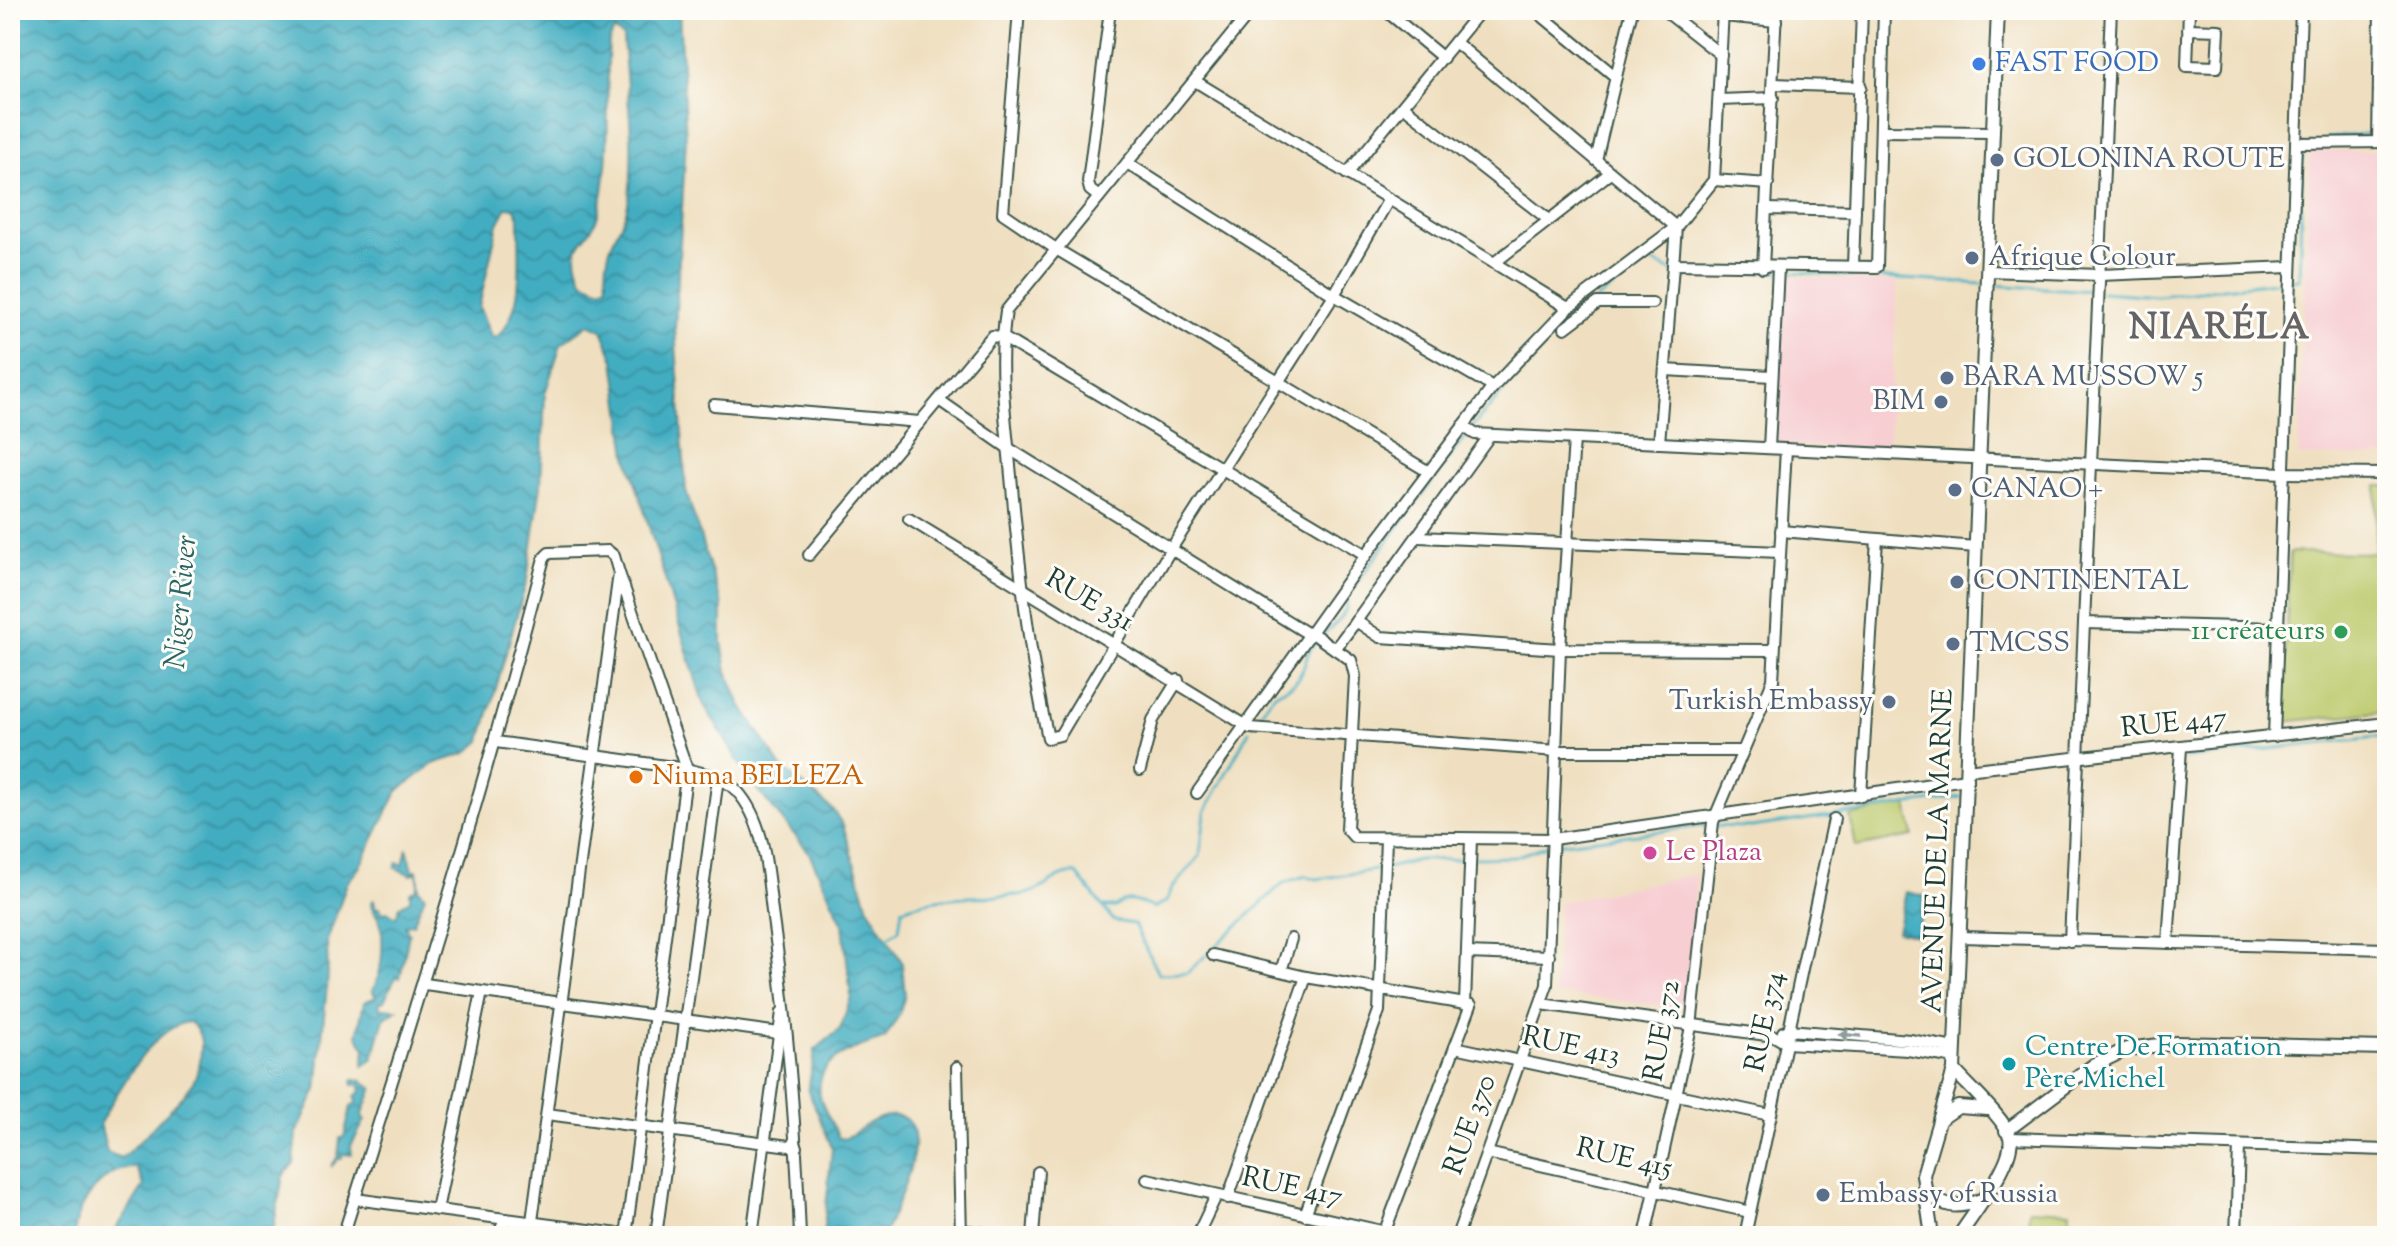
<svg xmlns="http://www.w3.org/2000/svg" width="2397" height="1246" font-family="'Sorts Mill Goudy',serif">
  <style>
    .built { fill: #f7cfd3 }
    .green { fill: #bbc96b; stroke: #6d8350; stroke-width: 2 }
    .water { fill: url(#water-waves); stroke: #30757a; stroke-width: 2; fill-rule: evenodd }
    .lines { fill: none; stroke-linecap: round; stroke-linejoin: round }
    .stream { stroke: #42adc1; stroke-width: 3 }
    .minor-casing { stroke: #3e5549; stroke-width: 14 }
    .tertiary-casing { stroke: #3e5549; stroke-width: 16 }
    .minor { stroke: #fff; stroke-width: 10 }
    .tertiary { stroke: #fff; stroke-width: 12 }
    .oneway { fill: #8f9e9a }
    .shop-dot { fill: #3f7fe0; stroke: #fdfcf7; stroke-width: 3 }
    .service-dot { fill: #5c6f8a; stroke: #fdfcf7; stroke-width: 3 }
    .leisure-dot { fill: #2e9e5b; stroke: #fdfcf7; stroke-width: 3 }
    .food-dot { fill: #e8710a; stroke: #fdfcf7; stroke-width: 3 }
    .hotel-dot { fill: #d1479c; stroke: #fdfcf7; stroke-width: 3 }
    .culture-dot { fill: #0f9aa8; stroke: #fdfcf7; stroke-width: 3 }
    .labels { text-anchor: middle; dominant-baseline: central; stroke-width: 6; stroke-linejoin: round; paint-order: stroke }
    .shop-label { font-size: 28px; fill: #366cbe; stroke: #fdfcf7; text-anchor: start }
    .service-label { font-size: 28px; fill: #4e5e75; stroke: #fdfcf7; text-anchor: start }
    .street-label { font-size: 28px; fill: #1f3d34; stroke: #fdfcf7 }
    .leisure-label { font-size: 28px; fill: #27864d; stroke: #fdfcf7; text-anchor: end }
    .food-label { font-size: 28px; fill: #c56008; stroke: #fdfcf7; text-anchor: start }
    .hotel-label { font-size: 28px; fill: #b23c85; stroke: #fdfcf7; text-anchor: start }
    .culture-label { font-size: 28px; fill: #0d838f; stroke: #fdfcf7; text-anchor: start }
    .water-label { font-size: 30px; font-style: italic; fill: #2b6465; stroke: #fdfcf7 }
    .district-label { font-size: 36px; font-weight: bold; letter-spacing: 2px; fill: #666465; stroke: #fdfcf7 }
  </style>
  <defs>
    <pattern id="water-waves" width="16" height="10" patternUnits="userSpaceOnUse" patternTransform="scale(2)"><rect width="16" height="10" fill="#42adc1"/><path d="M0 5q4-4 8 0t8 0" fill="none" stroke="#378e9e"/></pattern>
  </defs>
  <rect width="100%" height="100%" fill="#fdfcf7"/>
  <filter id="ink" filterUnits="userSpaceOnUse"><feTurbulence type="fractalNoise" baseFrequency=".0125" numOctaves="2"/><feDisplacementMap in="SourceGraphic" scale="16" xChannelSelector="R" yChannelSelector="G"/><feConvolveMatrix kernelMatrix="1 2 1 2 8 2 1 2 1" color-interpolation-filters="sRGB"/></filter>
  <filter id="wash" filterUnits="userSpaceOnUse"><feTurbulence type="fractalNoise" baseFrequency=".006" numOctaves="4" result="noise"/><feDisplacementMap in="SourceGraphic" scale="32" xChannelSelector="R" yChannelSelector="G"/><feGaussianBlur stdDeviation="1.8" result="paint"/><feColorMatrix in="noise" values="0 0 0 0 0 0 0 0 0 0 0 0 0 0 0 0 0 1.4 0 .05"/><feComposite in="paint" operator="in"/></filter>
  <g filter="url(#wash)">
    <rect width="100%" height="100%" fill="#efdfc0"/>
    <g class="built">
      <polygon points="2310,151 2387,151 2387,456 2298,457"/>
      <polygon points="1782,276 1898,282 1888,451 1773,444"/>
      <polygon points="1697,874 1685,1008 1555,994 1559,902"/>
    </g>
    <g class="green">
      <polygon points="2377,486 2387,486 2387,711 2283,722 2290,552 2375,553"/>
      <polygon points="1907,804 1913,836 1856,847 1850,816"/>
      <polygon points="2029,1209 2070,1211 2069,1231 2028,1230"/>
    </g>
    <g class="water">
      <path d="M10 10H679L686 140 675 328 686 491 722 605V642L727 671 740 703 780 765 832 809 843 825 868 907 902 962 905 995 899 1015 885 1038C859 1048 814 1056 820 1096 822 1109 834 1124 838 1137L844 1139C858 1132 872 1118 888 1116 946 1109 892 1216 883 1236H823L832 1148 808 1090 815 1050 840 1029 851 997 843 924 808 851 750 781 703 703 627 455 614 360 602 330 589 324 561 344 545 394 541 485 527 580 481 741 467 753 433 764 397 792 359 868 347 883 327 941 328 975 317 1090 297 1132 294 1163 283 1176 272 1236H112L144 1185 136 1168C102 1166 76 1207 74 1236H10ZM614 30 623 37C626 93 636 140 629 197 625 233 602 239 607 285L601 289 583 281C564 239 589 245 598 215 613 160 605 97 609 41ZM507 207 514 208 519 216C518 256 527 307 497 337L492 338 479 307 498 224ZM190 1022C199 1030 202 1038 201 1050 200 1087 180 1098 157 1123 145 1136 135 1147 121 1158L107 1152 100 1123C117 1094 153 1024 190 1022Z"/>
      <path d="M407 848 413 870H417L419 889 425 896 413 924 405 925 409 934 400 978 396 976 384 1001 379 1003 380 1008 397 1009 384 1019 372 1060 363 1066 365 1049 357 1035 364 1002 376 997 372 990C382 978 384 944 381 926 380 917 373 914 371 903L374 900 376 909 380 907 383 914 387 911 396 917 400 906 410 900V892L416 890 419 881 416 872 412 875 395 868 397 862 403 865Z"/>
      <polygon points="1906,892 1925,896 1917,936 1897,931"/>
      <polygon points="352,1080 361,1080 373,1088 362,1116 365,1120 351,1146 352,1155 342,1154 342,1159 338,1159 331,1167 338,1156 340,1138 344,1137 351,1106 357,1102 355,1096 361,1092 359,1084 353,1085"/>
    </g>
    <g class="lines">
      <g class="stream">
        <polyline points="2327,138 2375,133"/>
        <polyline points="1991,285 2095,291"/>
        <polyline points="2102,292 2158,296 2299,279 2303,144"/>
        <polyline points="1597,299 1650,261 1672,271 1790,272 1983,284"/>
        <polyline points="1472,427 1565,321 1581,310"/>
        <path d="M1253 724C1259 715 1267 702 1275 694 1281 689 1290 688 1296 681 1307 668 1304 655 1314 644 1329 625 1348 623 1347 596L1468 433"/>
        <polyline points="2186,758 2387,736"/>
        <polyline points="1556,844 1703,826 1752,827 1961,797"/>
        <polyline points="1475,858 1514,857 1549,845"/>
        <polyline points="1388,868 1418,860 1467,859"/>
        <polyline points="1103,907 1114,921 1134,924 1158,974 1187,973 1283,883 1306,876 1317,879 1381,869"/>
        <path d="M888 937 899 930 902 909C949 892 979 900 1026 894 1045 891 1057 871 1077 874L1103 907H1115C1128 895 1139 903 1154 908L1167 901 1172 888 1200 856 1205 812 1249 731"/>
      </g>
    </g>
  </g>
  <g filter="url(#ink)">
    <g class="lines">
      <g class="minor-casing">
        <g id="minor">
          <polyline points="1019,10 1003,213 1056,249 1429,472"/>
          <path d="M1252 10 1006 311C997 366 1006 420 1011 476 1019 564 1028 651 1048 738L1060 735 1171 549 1334 295 1389 199"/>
          <polyline points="1385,10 1443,58"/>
          <polyline points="1535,10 1616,77"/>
          <polyline points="1664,10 1721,55"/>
          <polyline points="1723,16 1776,21"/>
          <polyline points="2188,29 2219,30 2217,67 2187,66 2189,10"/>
          <polyline points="1455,42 1676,227 1659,443"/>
          <polyline points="1195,81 1568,308"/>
          <polyline points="1773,84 1861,87"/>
          <polyline points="1719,100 1773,98"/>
          <polyline points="1403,106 1549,220"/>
          <polyline points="1881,131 1993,132"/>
          <polyline points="2378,142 2380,10"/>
          <polyline points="2296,143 2387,142"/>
          <polyline points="1596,160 1632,10"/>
          <polyline points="1127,163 1334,295 1493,387 1366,555 1197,793"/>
          <polyline points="1347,174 1481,10"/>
          <polyline points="1714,180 1768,184"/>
          <polyline points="1099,197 1090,190 1088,182 1110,10"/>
          <polyline points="1766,209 1855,211"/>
          <polyline points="1494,263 1610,173"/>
          <polyline points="1673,264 1877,267 1884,10"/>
          <polyline points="1853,266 1862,10"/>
          <polyline points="1763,268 1776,10"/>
          <polyline points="1987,271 2100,275 2291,267"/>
          <polyline points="1565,328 1598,303 1652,303"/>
          <polyline points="1665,370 1772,376"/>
          <polyline points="1493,387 1568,308 1676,227 1714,180 1723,10"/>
          <polyline points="939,400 1008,448 1310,635"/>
          <polyline points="714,405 920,422"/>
          <polyline points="1463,426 1475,434 2284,473 2387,474"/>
          <polyline points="1490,435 1356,621 1380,637 1560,649 1774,650"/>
          <polyline points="1769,448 1778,268"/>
          <polyline points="909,519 1250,728 1557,751 1741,751"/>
          <polyline points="1781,531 1976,547"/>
          <polyline points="1418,537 1780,552"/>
          <polyline points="809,555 992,336 1002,337 1366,555"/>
          <polyline points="1356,621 1335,649 1351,660 1355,676 1347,829 1354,837 1553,839 1966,779"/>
          <polyline points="2084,623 2278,628"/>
          <polyline points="1312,633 1335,649"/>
          <polyline points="2274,736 2301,10"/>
          <path d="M496 742 687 769C705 774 724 777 737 791 767 824 767 877 773 919 788 1024 796 1130 800 1236"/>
          <polyline points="1140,770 1153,720 1178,680"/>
          <polyline points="1966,770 2387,723"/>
          <polyline points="1861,796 1877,539"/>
          <polyline points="1960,937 2387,949"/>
          <polyline points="2070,941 2111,10"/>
          <polyline points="2168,943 2181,748"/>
          <polyline points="1467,953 1549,956"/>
          <polyline points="1213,955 1306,977 1471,1005 1383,1236"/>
          <polyline points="1281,971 1291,939"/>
          <polyline points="425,984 779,1033"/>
          <polyline points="1465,1004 1471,839"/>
          <polyline points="1541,1004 1774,1036 1786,1043 1908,1050 1955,1058"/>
          <polyline points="1783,1032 1789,1030 1910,1040 1955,1048"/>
          <polyline points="1455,1047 1770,1115"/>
          <polyline points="957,1067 961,1236"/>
          <polyline points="547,1114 797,1147"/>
          <polyline points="2010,1138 2387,1150"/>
          <polyline points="1487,1153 1750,1212"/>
          <polyline points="1147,1179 1404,1236"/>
          <polyline points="1228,1198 1306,977"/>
          <polyline points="355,1199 626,1235"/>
          <polyline points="437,1210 482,992"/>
          <polyline points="1305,1215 1379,1011 1386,839"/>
          <polyline points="960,1230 1005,1236"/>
          <path d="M343 1236C415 1011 484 787 544 558L549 553 608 551 614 556 619 573"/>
          <polyline points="497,1236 506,1219"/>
          <polyline points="530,1236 619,573 687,769 626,1236"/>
          <polyline points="656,1236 718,778"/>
          <polyline points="752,1236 782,1012"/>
          <polyline points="1033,1236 1038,1172"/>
          <polyline points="1197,1236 1216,1196"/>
          <polyline points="1457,1236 1547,985 1560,649 1574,439"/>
          <polyline points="1645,1236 1691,1027 1713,822 1773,680 1786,449"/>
          <polyline points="1745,1236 1834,819"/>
          <polyline points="2236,1236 2239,1146"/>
        </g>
      </g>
      <g class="tertiary-casing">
        <g id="tertiary">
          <path d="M1954 1070C1968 1086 2005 1119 2010 1137 2016 1161 1972 1215 1959 1236"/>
          <polyline points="1939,1120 1958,1107 1987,1109"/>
          <polyline points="2006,1131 2094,1065 2127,1049 2176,1043 2387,1048"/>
          <path d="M1924 1189C1944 1207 1955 1210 1981 1200"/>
          <polyline points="1932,1236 1923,1175 1954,1070 1998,10"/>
        </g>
      </g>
      <use href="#minor" class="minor"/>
      <use href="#tertiary" class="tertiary"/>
    </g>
    <defs><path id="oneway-solid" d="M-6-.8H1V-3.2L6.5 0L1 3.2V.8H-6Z" transform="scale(2)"/></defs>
    <use class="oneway" href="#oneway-solid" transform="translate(1850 1035) rotate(-175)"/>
  </g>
  <circle class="shop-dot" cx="1979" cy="64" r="8"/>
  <g class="service-dot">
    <circle cx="1997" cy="160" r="8"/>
    <circle cx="1972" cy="258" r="8"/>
    <circle cx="1947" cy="378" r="8"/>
    <circle cx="1941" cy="402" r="8"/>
    <circle cx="1955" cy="490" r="8"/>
    <circle cx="1957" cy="582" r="8"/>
    <circle cx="1953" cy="644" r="8"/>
    <circle cx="1889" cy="702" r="8"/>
    <circle cx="1823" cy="1195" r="8"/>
  </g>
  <circle class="leisure-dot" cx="2341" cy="632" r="8"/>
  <circle class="food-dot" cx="636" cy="777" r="8"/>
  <circle class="hotel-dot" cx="1650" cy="853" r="8"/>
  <circle class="culture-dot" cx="2009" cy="1064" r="8"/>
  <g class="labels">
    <g class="shop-label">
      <text x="1995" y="64">FAST FOOD</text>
    </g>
    <g class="service-label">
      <text x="2013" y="160">GOLONINA ROUTE</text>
      <text x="1988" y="258">Afrique Colour</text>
      <text x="1963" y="378">BARA MUSSOW 5</text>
      <text x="1925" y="402" text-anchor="end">BIM</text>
      <text x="1971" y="490">CANAO +</text>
      <text x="1973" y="582">CONTINENTAL</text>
      <text x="1969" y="644">TMCSS</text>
      <text x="1873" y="702" text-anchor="end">Turkish Embassy</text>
      <text x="1839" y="1195">Embassy of Russia</text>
    </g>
    <g class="street-label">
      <text transform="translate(1089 601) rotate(30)">RUE 331</text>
      <text transform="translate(2174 724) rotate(-6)">RUE 447</text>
      <text transform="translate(1939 851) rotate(-88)">AVENUE DE LA MARNE</text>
      <text transform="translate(1766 1022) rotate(-78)">RUE 374</text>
      <text transform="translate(1663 1031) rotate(-80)">RUE 372</text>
      <text transform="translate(1571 1047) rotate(12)">RUE 413</text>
      <text transform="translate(1471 1125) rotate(-70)">RUE 370</text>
      <text transform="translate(1624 1159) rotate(13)">RUE 415</text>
      <text transform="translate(1292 1188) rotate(12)">RUE 417</text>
    </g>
    <g class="leisure-label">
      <text x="2325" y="632">11 créateurs</text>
    </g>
    <g class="food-label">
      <text x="652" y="777">Niuma BELLEZA</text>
    </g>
    <g class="hotel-label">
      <text x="1666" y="853">Le Plaza</text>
    </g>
    <g class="culture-label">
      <text x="2025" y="1048">Centre De Formation<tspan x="2025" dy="32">Père Michel</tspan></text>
    </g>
    <g class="water-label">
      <text transform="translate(182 602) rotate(-85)">Niger River</text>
    </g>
    <g class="district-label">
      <text x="2220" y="329">NIARÉLA</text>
    </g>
  </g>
  <rect width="2397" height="1246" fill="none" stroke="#fdfcf7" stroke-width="40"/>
</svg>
